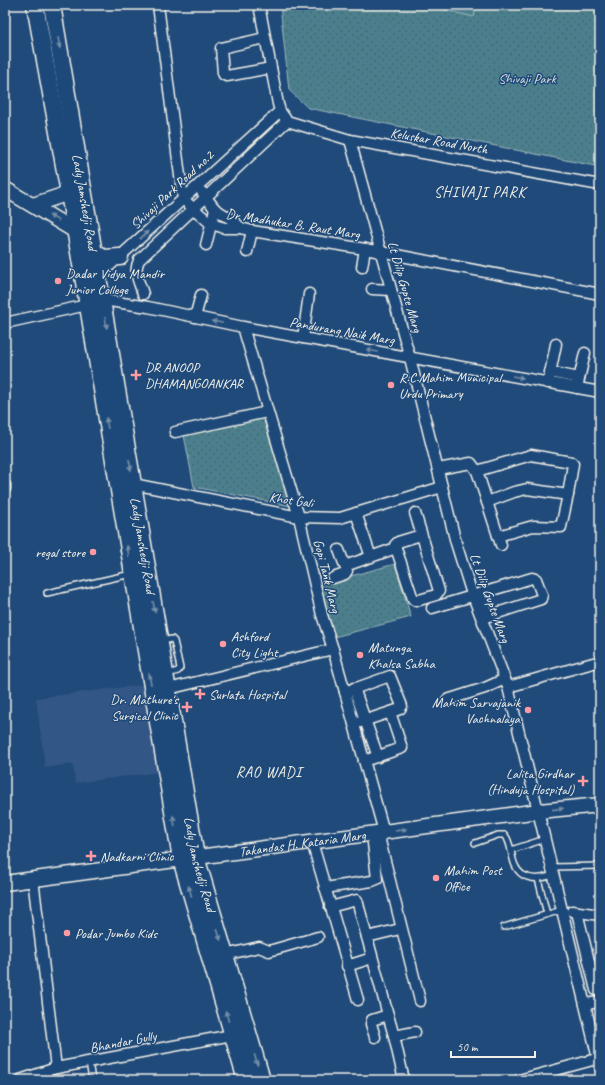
<svg xmlns="http://www.w3.org/2000/svg" width="605" height="1085" font-family="Caveat,sans-serif">
  <style>
    .built { fill: #325686 }
    .grass { fill: url(#grass-dots); stroke: #a0b8ba }
    .pitch { fill: #4b7f8d; stroke: #a0b8ba }
    .lines { fill: none; stroke-linecap: round; stroke-linejoin: round }
    .lane-casing { stroke: #f4f1e8; stroke-width: 8 }
    .street-casing { stroke: #f4f1e8; stroke-width: 13 }
    .secondary-casing { stroke: #f4f1e8; stroke-width: 17 }
    .primary-casing { stroke: #f4f1e8; stroke-width: 19 }
    .lane { stroke: #1f4a7a; stroke-width: 5 }
    .street { stroke: #1f4a7a; stroke-width: 10 }
    .secondary { stroke: #1f4a7a; stroke-width: 14 }
    .primary { stroke: #1f4a7a; stroke-width: 16 }
    .oneway { fill: #748da6 }
    .poi-dot { fill: #ff9aa2; stroke: #1f4a7a; stroke-width: 1.5 }
    .labels { text-anchor: middle; dominant-baseline: central; stroke-width: 3; stroke-linejoin: round; paint-order: stroke }
    .park-label { font-size: 14px; fill: #dbe0da; stroke: #1f4a7a }
    .street-label { font-size: 14px; fill: #f4f1e8; stroke: #1f4a7a }
    .poi-label { font-size: 14px; fill: #f4f1e8; stroke: #1f4a7a; text-anchor: start }
    .neighbourhood-label { font-size: 15px; letter-spacing: 1px; fill: #f4f1e8; stroke: #1f4a7a }
  </style>
  <defs>
    <pattern id="grass-dots" width="8" height="8" patternUnits="userSpaceOnUse"><rect width="8" height="8" fill="#4b7f8d"/><path d="M2 2h.1M6 6h.1" fill="none" stroke="#4a666d" stroke-width="1.8" stroke-linecap="round"/></pattern>
  </defs>
  <rect width="100%" height="100%" fill="#1f4a7a"/>
  <filter id="ink" filterUnits="userSpaceOnUse"><feTurbulence type="fractalNoise" baseFrequency=".025" numOctaves="2"/><feDisplacementMap in="SourceGraphic" scale="8" xChannelSelector="R" yChannelSelector="G"/><feConvolveMatrix kernelMatrix="1 2 1 2 8 2 1 2 1" color-interpolation-filters="sRGB"/></filter>
  <g filter="url(#ink)">
    <polygon class="built" points="157,683 168,771 75,783 73,764 45,768 36,698"/>
    <g class="grass">
      <polygon points="280,5 600,5 600,167 308,108 289,90"/>
      <polygon points="263,417 291,506 194,487 184,435"/>
      <polygon points="395,564 411,617 334,637 318,585"/>
    </g>
    <polygon class="pitch" points="424,5 476,5 474,17"/>
    <g class="lines">
      <g class="lane-casing">
        <g id="lane">
          <polyline points="47,593 131,574"/>
          <polyline points="161,641 172,639 174,641 180,668 178,671 168,674"/>
          <path d="M475 843 498 835H505C514 846 509 866 523 875 534 881 542 878 554 875"/>
          <polyline points="511,850 545,839"/>
          <polyline points="552,867 600,866"/>
          <polyline points="538,879 547,914"/>
          <polyline points="504,927 562,910"/>
          <polyline points="89,1062 92,1080"/>
        </g>
      </g>
      <g class="street-casing">
        <g id="street">
          <polyline points="158,5 183,199 211,224 225,228 241,228 252,231 365,249 600,294"/>
          <polyline points="259,5 278,104 280,111 287,121 350,140 600,185"/>
          <polyline points="265,38 221,48 223,73 224,75 227,76 271,68"/>
          <polyline points="350,140 410,358 456,543 471,591 508,687 600,1067"/>
          <polyline points="202,192 215,209 231,219 241,228"/>
          <polyline points="206,245 215,209"/>
          <polyline points="247,252 252,231"/>
          <polyline points="362,267 365,249"/>
          <polyline points="95,279 280,111"/>
          <polyline points="372,289 391,290"/>
          <path d="M143 294C139 281 133 273 139 260L287 121"/>
          <polyline points="195,317 201,295"/>
          <polyline points="5,323 87,305 103,300 148,307 243,327 600,392"/>
          <polyline points="243,327 299,517 322,615 333,649 384,832"/>
          <polyline points="303,338 309,294"/>
          <polyline points="550,372 579,378"/>
          <polyline points="548,383 556,344"/>
          <polyline points="577,388 585,353"/>
          <polyline points="175,432 267,412"/>
          <polyline points="438,469 471,463 477,471 501,545"/>
          <polyline points="477,471 531,455 571,462 573,464 568,495 527,489 514,492 487,502"/>
          <polyline points="133,484 299,517 340,518 442,487"/>
          <polyline points="5,485 5,489"/>
          <polyline points="356,513 371,557"/>
          <polyline points="415,513 439,591 436,595 416,601 413,599 395,545 398,542 421,535"/>
          <polyline points="498,536 533,526 561,527 568,495"/>
          <polyline points="339,550 345,566 396,548"/>
          <polyline points="333,578 345,574 347,571 345,566"/>
          <polyline points="480,594 488,616"/>
          <polyline points="432,608 532,578 536,579 542,595 541,599 482,618"/>
          <polyline points="508,687 600,661"/>
          <polyline points="354,688 378,757"/>
          <polyline points="168,689 333,649"/>
          <polyline points="345,692 390,676 402,706 400,709 354,724"/>
          <polyline points="447,700 485,688 505,679"/>
          <polyline points="364,761 402,748 390,712"/>
          <polyline points="378,833 420,1001"/>
          <polyline points="312,842 358,1000"/>
          <polyline points="33,879 56,1068"/>
          <polyline points="325,888 372,881 377,879 372,834"/>
          <polyline points="330,907 357,900 388,1015 372,1020 371,1024 375,1037"/>
          <polyline points="572,911 600,915"/>
          <polyline points="577,912 596,990"/>
          <polyline points="367,937 396,930"/>
          <polyline points="225,955 259,947 269,951 318,937"/>
          <polyline points="347,966 372,958"/>
          <polyline points="585,1004 600,1002"/>
          <polyline points="388,1015 394,1036 415,1032"/>
          <polyline points="394,1036 404,1080"/>
          <polyline points="20,1080 56,1068 232,1035"/>
          <polyline points="519,1080 600,1058"/>
        </g>
      </g>
      <g class="secondary-casing">
        <g id="secondary">
          <polyline points="5,189 75,231"/>
          <polyline points="33,205 69,193"/>
          <path id="s1" d="M5 883 539 811 600 805"/>
        </g>
      </g>
      <g class="primary-casing">
        <g id="primary">
          <polyline points="35,5 69,193 181,859 246,1080"/>
          <path id="s2" d="M52 5 196 857 262 1080"/>
          <polyline points="94,252 103,258 120,257"/>
        </g>
      </g>
      <use href="#lane" class="lane"/>
      <use href="#street" class="street"/>
      <use href="#secondary" class="secondary"/>
      <use href="#primary" class="primary"/>
    </g>
    <defs><path id="oneway-solid" d="M-6-.8H1V-3.2L6.5 0L1 3.2V.8H-6Z"/></defs>
    <g class="oneway">
      <use href="#oneway-solid" transform="translate(59 43) rotate(80)"/>
      <use href="#oneway-solid" transform="translate(54 218) rotate(-148)"/>
      <use href="#oneway-solid" transform="translate(144 235) rotate(-43)"/>
      <use href="#oneway-solid" transform="translate(217 322) rotate(-168)"/>
      <use href="#oneway-solid" transform="translate(106 323) rotate(81)"/>
      <use href="#oneway-solid" transform="translate(372 351) rotate(-170)"/>
      <use href="#oneway-solid" transform="translate(518 377) rotate(10)"/>
      <use href="#oneway-solid" transform="translate(107 423) rotate(-100)"/>
      <use href="#oneway-solid" transform="translate(130 465) rotate(80)"/>
      <use href="#oneway-solid" transform="translate(128 551) rotate(-100)"/>
      <use href="#oneway-solid" transform="translate(154 607) rotate(80)"/>
      <use href="#oneway-solid" transform="translate(150 679) rotate(-100)"/>
      <use href="#oneway-solid" transform="translate(558 809) rotate(-6)"/>
      <use href="#oneway-solid" transform="translate(174 821) rotate(-100)"/>
      <use href="#oneway-solid" transform="translate(401 830) rotate(-8)"/>
      <use href="#oneway-solid" transform="translate(190 891) rotate(-106)"/>
      <use href="#oneway-solid" transform="translate(219 935) rotate(73)"/>
      <use href="#oneway-solid" transform="translate(227 1016) rotate(-106)"/>
      <use href="#oneway-solid" transform="translate(256 1060) rotate(73)"/>
    </g>
  </g>
  <g class="poi-dot">
    <circle cx="58" cy="281" r="4"/>
    <path d="M134 369h4v4h4v4h-4v4h-4v-4h-4v-4h4z"/>
    <circle cx="391" cy="385" r="4"/>
    <circle cx="93" cy="552" r="4"/>
    <circle cx="223" cy="644" r="4"/>
    <circle cx="360" cy="655" r="4"/>
    <path d="M198 688h4v4h4v4h-4v4h-4v-4h-4v-4h4z"/>
    <path d="M185 701h4v4h4v4h-4v4h-4v-4h-4v-4h4z"/>
    <circle cx="528" cy="710" r="4"/>
    <path d="M581 775h4v4h4v4h-4v4h-4v-4h-4v-4h4z"/>
    <path d="M89 850h4v4h4v4h-4v4h-4v-4h-4v-4h4z"/>
    <circle cx="436" cy="878" r="4"/>
    <circle cx="67" cy="933" r="4"/>
  </g>
  <g class="labels">
    <g class="park-label">
      <text x="527" y="78">Shivaji Park</text>
    </g>
    <g class="street-label">
      <text transform="translate(439 141) rotate(10)">Keluskar Road North</text>
      <text transform="translate(172 190) rotate(-43)">Shivaji Park Road no.2</text>
      <text stroke="none"><textPath href="#s2" startOffset="200">Lady Jamshedji Road</textPath></text>
      <text transform="translate(293 224) rotate(9)">Dr Madhukar B. Raut Marg</text>
      <text transform="translate(405 287) rotate(74)">Lt Dilip Gupte Marg</text>
      <text transform="translate(342 331) rotate(10)">Pandurang Naik Marg</text>
      <text transform="translate(291 500) rotate(8)">Khot Gali</text>
      <text stroke="none"><textPath href="#s2" startOffset="548">Lady Jamshedji Road</textPath></text>
      <text transform="translate(327 576) rotate(76)">Gopi Tank Marg</text>
      <text transform="translate(490 598) rotate(70)">Lt Dilip Gupte Marg</text>
      <text stroke="none"><textPath href="#s1" startOffset="300">Takandas H. Kataria Marg</textPath></text>
      <text stroke="none"><textPath href="#s2" startOffset="872">Lady Jamshedji Road</textPath></text>
      <text transform="translate(123 1042) rotate(-11)">Bhandar Gully</text>
    </g>
    <g class="poi-label">
      <text x="66" y="273">Dadar Vidya Mandir<tspan x="66" dy="16">Junior College</tspan></text>
      <text x="145" y="367">DR ANOOP<tspan x="145" dy="16">DHAMANGOANKAR</tspan></text>
      <text x="399" y="377">R.C.Mahim Municipal<tspan x="399" dy="16">Urdu Primary</tspan></text>
      <text x="85" y="552" text-anchor="end">regal store</text>
      <text x="231" y="636">Ashford<tspan x="231" dy="16">City Light</tspan></text>
      <text x="368" y="647">Matunga<tspan x="368" dy="16">Khalsa Sabha</tspan></text>
      <text x="209" y="694">Surlata Hospital</text>
      <text x="178" y="699" text-anchor="end">Dr. Mathure's<tspan x="178" dy="16">Surgical Clinic</tspan></text>
      <text x="520" y="702" text-anchor="end">Mahim Sarvajanik<tspan x="520" dy="16">Vachnalaya</tspan></text>
      <text x="574" y="773" text-anchor="end">Lalita Girdhar<tspan x="574" dy="16">(Hinduja Hospital)</tspan></text>
      <text x="100" y="856">Nadkarni Clinic</text>
      <text x="444" y="870">Mahim Post<tspan x="444" dy="16">Office</tspan></text>
      <text x="75" y="933">Podar Jumbo Kids</text>
    </g>
    <g class="neighbourhood-label">
      <text x="480" y="192">SHIVAJI PARK</text>
      <text x="269" y="772">RAO WADI</text>
    </g>
  </g>
  <rect width="605" height="1085" fill="none" stroke="#1f4a7a" stroke-width="20"/>
  <rect x="10" y="10" width="585" height="1065" fill="none" stroke="#f4f1e8" stroke-width="1.5" filter="url(#ink)"/>
  <path d="M451 1051v6h84v-6" fill="none" stroke="#f4f1e8" stroke-width="2"/>
  <text x="457" y="1051" font-size="12" fill="#f4f1e8" stroke="#1f4a7a" stroke-width="3" paint-order="stroke">50 m</text>
</svg>
